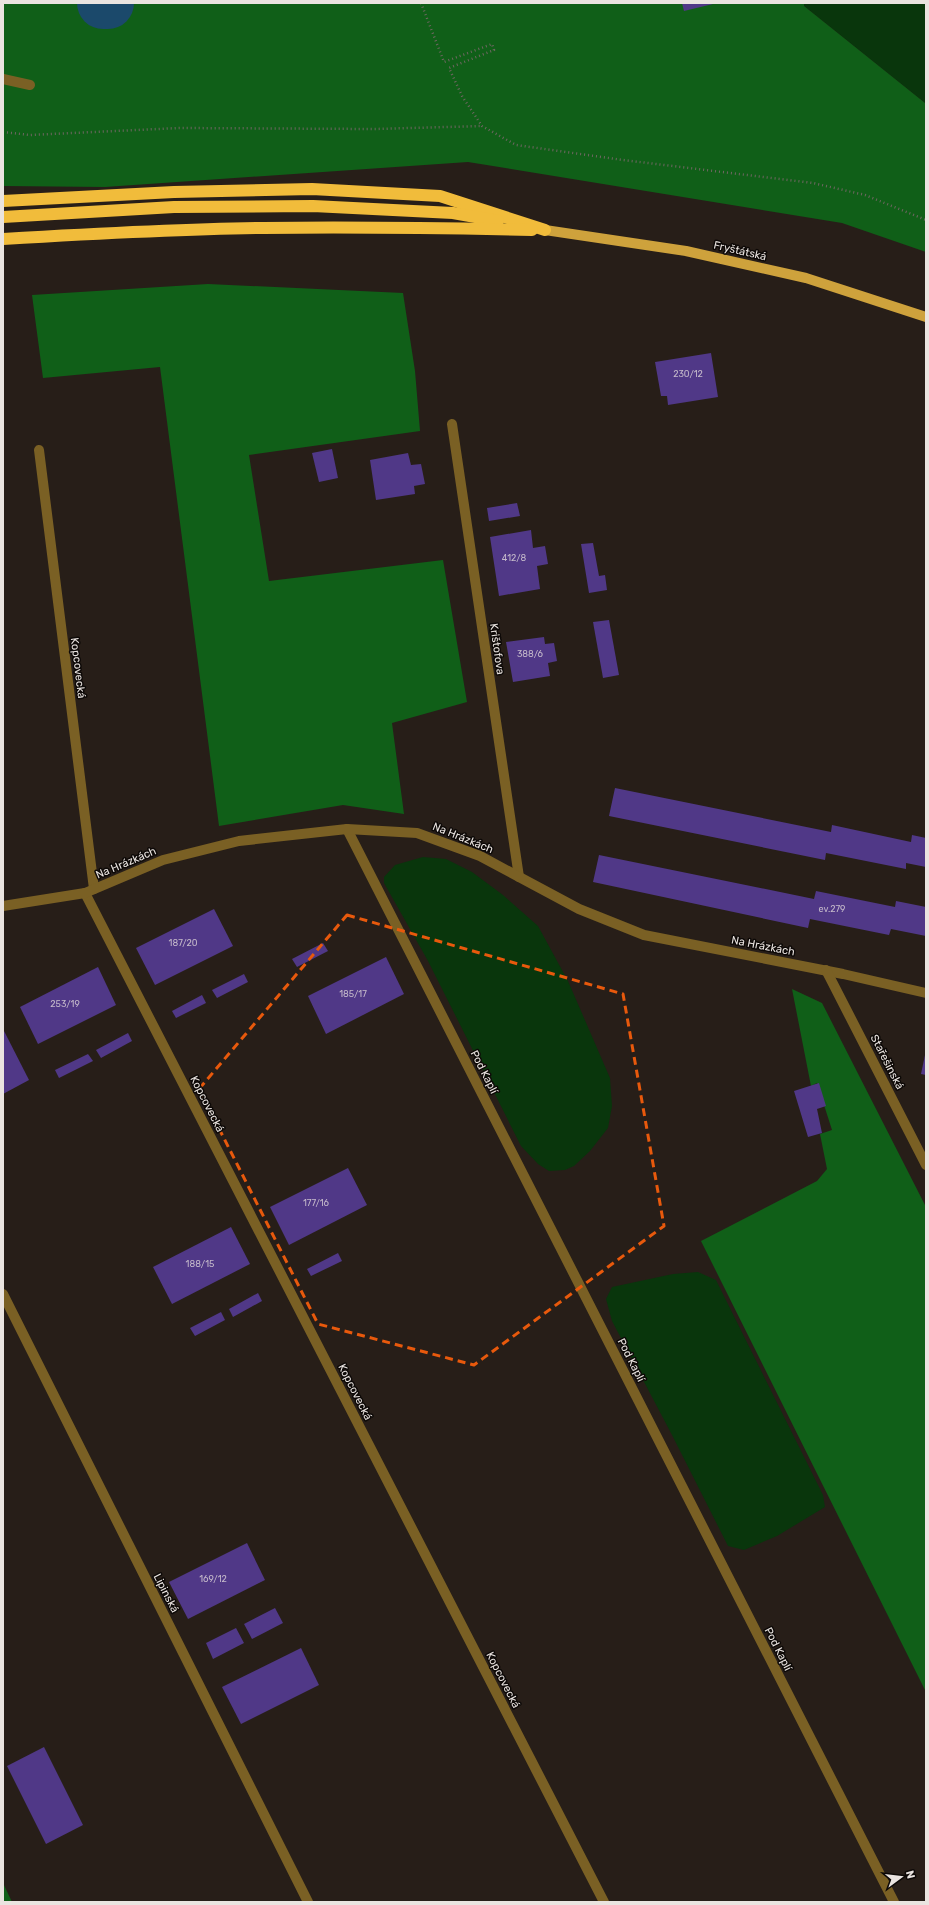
<svg xmlns="http://www.w3.org/2000/svg" width="929" height="1905" font-family="Rubik,sans-serif">
  <style>
    .green { fill: #09360c }
    .forest { fill: #105f18 }
    .lines { fill: none; stroke-linecap: round; stroke-linejoin: round }
    .river { stroke: #1b496b; stroke-width: 52 }
    .building { fill: #503887 }
    .path { stroke: #6e6761; stroke-width: 2.5; stroke-dasharray: 1 3; stroke-linecap: butt }
    .minor { stroke: #7a6024; stroke-width: 10 }
    .major { stroke: #cea23c; stroke-width: 10 }
    .highway { stroke: #f1bc3b; stroke-width: 12 }
    .marked { fill: none; stroke: #e8590c; stroke-width: 3; stroke-dasharray: 8 5; stroke-linejoin: round }
    .labels { text-anchor: middle; dominant-baseline: central; stroke-width: 3; stroke-linejoin: round; paint-order: stroke }
    .number-label { font-size: 9px; fill: #c4b9ca }
    .street-label { font-size: 11px; fill: #eae4e0; stroke: #0d0907 }
  </style>
  <rect width="100%" height="100%" fill="#271e18"/>
  <g class="green">
    <polygon points="804,3 926,3 926,105 925,103 804,6"/>
    <polygon points="423,857 446,859 472,872 503,895 538,926 568,981 610,1078 612,1106 608,1128 590,1151 574,1166 565,1170 549,1171 538,1164 521,1146 428,961 384,883 384,877 395,865"/>
    <polygon points="698,1272 716,1280 823,1495 825,1507 777,1536 744,1550 728,1546 672,1435 612,1321 606,1299 612,1287 673,1274"/>
  </g>
  <g class="forest">
    <polygon points="3,3 804,3 804,6 925,103 926,252 842,223 468,162 105,187 3,186"/>
    <polygon points="208,284 403,293 415,371 420,431 249,455 269,581 443,560 467,702 392,723 404,814 343,805 219,826 160,367 43,378 32,295"/>
    <polygon points="792,989 822,1003 926,1207 926,1692 701,1241 817,1181 827,1169 820,1134 832,1130 817,1083 811,1086"/>
    <polygon points="3,1883 12,1902 3,1902"/>
  </g>
  <g class="lines">
    <polyline class="river" points="103,3 108,3"/>
  </g>
  <g class="building">
    <polygon points="682,3 713,3 713,4 684,11"/>
    <polygon points="711,353 718,397 668,405 667,396 661,396 655,362"/>
    <polygon points="332,449 338,478 319,482 312,453"/>
    <polygon points="408,453 411,465 421,464 425,484 414,486 415,494 376,500 370,460"/>
    <polygon points="517,503 520,516 489,521 487,508"/>
    <polygon points="531,530 533,548 545,546 548,564 537,566 540,589 499,596 490,537"/>
    <polygon points="593,543 599,576 605,575 607,590 589,593 581,544"/>
    <polygon points="609,620 619,675 603,678 593,622"/>
    <polygon points="544,637 545,644 554,643 557,661 548,663 550,676 513,682 506,642"/>
    <polygon points="615,788 831,832 832,825 911,842 912,835 926,838 926,867 906,863 906,869 826,853 825,860 609,816"/>
    <polygon points="599,855 814,899 816,891 895,907 896,901 926,907 926,936 891,929 889,935 810,919 808,928 593,882"/>
    <polygon points="214,909 233,946 155,985 136,948"/>
    <polygon points="323,943 328,951 297,967 292,959"/>
    <polygon points="386,957 404,994 326,1034 308,996"/>
    <polygon points="98,967 116,1005 38,1044 20,1007"/>
    <polygon points="244,974 248,982 217,998 212,990"/>
    <polygon points="202,995 206,1003 176,1018 172,1011"/>
    <polygon points="3,1029 29,1080 3,1094"/>
    <polygon points="128,1033 132,1041 101,1058 96,1050"/>
    <polygon points="88,1054 93,1061 59,1078 55,1070"/>
    <polygon points="925,1055 926,1055 926,1075 921,1074"/>
    <polygon points="819,1083 826,1106 817,1109 822,1133 808,1137 794,1091"/>
    <polygon points="348,1168 367,1205 289,1245 270,1207"/>
    <polygon points="231,1227 250,1264 172,1304 153,1267"/>
    <polygon points="338,1253 342,1261 311,1276 307,1269"/>
    <polygon points="258,1293 262,1301 233,1317 229,1309"/>
    <polygon points="221,1312 225,1320 195,1336 190,1328"/>
    <polygon points="247,1543 265,1580 188,1619 169,1582"/>
    <polygon points="275,1608 283,1623 252,1639 244,1624"/>
    <polygon points="236,1628 244,1643 213,1659 206,1643"/>
    <polygon points="301,1648 319,1685 241,1724 222,1687"/>
    <polygon points="44,1747 83,1825 46,1844 7,1766"/>
  </g>
  <g class="lines">
    <g class="path">
      <polyline points="421,3 444,62 492,44 494,50 449,68 462,96 482,126 516,145 623,160 813,183 865,195 926,220"/>
      <polyline points="3,132 30,135 179,128 375,129 482,126"/>
    </g>
    <g class="minor">
      <polyline points="3,79 30,85"/>
      <polyline points="452,424 519,877"/>
      <polyline points="39,450 94,889"/>
      <polyline points="347,829 894,1902"/>
      <polyline points="85,893 604,1902"/>
      <polyline points="3,906 85,893 163,860 239,841 347,829 417,833 480,856 579,909 644,935 843,974 926,993"/>
      <polyline points="826,970 926,1165"/>
      <polyline points="3,1294 308,1902"/>
    </g>
    <polyline class="major" points="545,230 686,251 806,278 926,317"/>
    <g class="highway">
      <polyline points="3,201 174,192 312,189 440,196 545,230"/>
      <polyline points="3,217 174,207 313,206 453,213 498,221"/>
      <path d="M3 239C89 234 176 229 263 228 352 227 442 228 532 230"/>
    </g>
  </g>
  <path class="marked" d="M347 915 623 994 664 1226 474 1365 318 1324 199 1089Z"/>
  <g class="labels">
    <g class="number-label">
      <text x="688" y="374">230/12</text>
      <text x="514" y="558">412/8</text>
      <text x="530" y="654">388/6</text>
      <text x="832" y="909">ev.279</text>
      <text x="183" y="943">187/20</text>
      <text x="353" y="994">185/17</text>
      <text x="65" y="1004">253/19</text>
      <text x="316" y="1203">177/16</text>
      <text x="200" y="1264">188/15</text>
      <text x="213" y="1579">169/12</text>
    </g>
    <g class="street-label">
      <text transform="translate(740 251) rotate(13)">Fryštátská</text>
      <text transform="translate(497 649) rotate(82)">Krištofova</text>
      <text transform="translate(78 668) rotate(83)">Kopcovecká</text>
      <text transform="translate(463 838) rotate(22)">Na Hrázkách</text>
      <text transform="translate(126 863) rotate(-23)">Na Hrázkách</text>
      <text transform="translate(763 946) rotate(11)">Na Hrázkách</text>
      <text transform="translate(887 1062) rotate(63)">Stařešinská</text>
      <text transform="translate(484 1072) rotate(63)">Pod Kaplí</text>
      <text transform="translate(207 1104) rotate(63)">Kopcovecká</text>
      <text transform="translate(631 1360) rotate(63)">Pod Kaplí</text>
      <text transform="translate(355 1392) rotate(63)">Kopcovecká</text>
      <text transform="translate(166 1593) rotate(63)">Lipinská</text>
      <text transform="translate(778 1649) rotate(63)">Pod Kaplí</text>
      <text transform="translate(503 1680) rotate(63)">Kopcovecká</text>
    </g>
  </g>
  <rect width="929" height="1905" fill="none" stroke="#eae4e0" stroke-width="8"/>
  <g transform="translate(901 1877) rotate(75)" stroke="#0d0907" stroke-width="3" paint-order="stroke">
  <path d="M0-3L7 15L0 10L-7 15Z" fill="#eae4e0"/>
  <text y="-6" font-size="11" font-weight="bold" text-anchor="middle" fill="#eae4e0">N</text>
  </g>
</svg>
